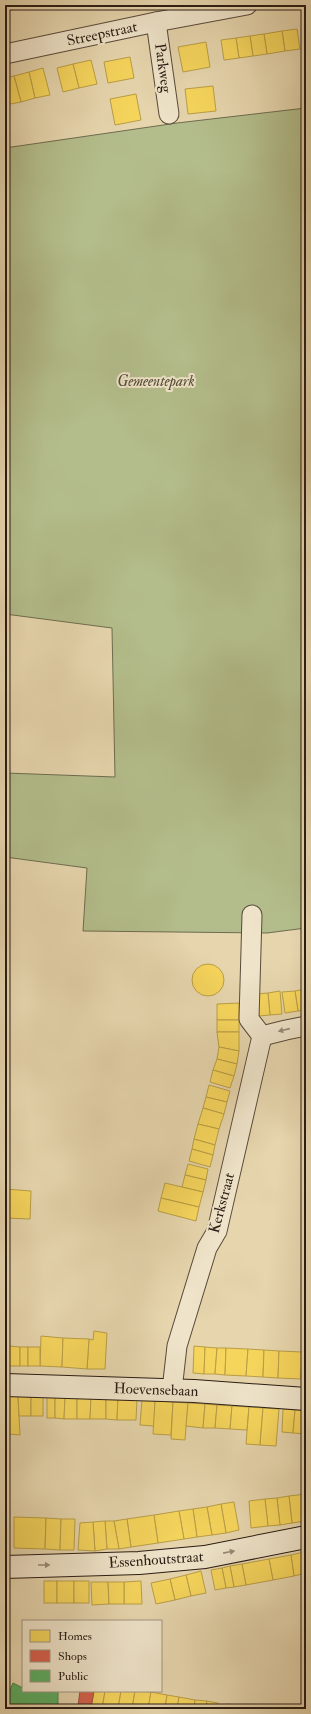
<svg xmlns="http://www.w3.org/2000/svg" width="311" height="1714" font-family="'IM FELL Double Pica',serif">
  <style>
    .green { fill: #b3bd8b; stroke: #6e6c50 }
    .homes { fill: #f6d55c; stroke: #b99e46 }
    .shops { fill: #d6604d; stroke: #a24c3c }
    .public { fill: #5aae61; stroke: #4c824a }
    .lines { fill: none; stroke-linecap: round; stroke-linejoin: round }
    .street-casing { stroke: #594a3a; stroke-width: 21 }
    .secondary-casing { stroke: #2a1c14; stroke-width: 24 }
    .street { stroke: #efe4ca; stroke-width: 19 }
    .secondary { stroke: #efe4ca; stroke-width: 22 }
    .oneway { fill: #968a78 }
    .labels { text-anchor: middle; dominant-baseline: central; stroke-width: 4; stroke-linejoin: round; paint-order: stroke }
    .street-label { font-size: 15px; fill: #2a1c14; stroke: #efe4ca }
    .park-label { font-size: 15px; font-style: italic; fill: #534c38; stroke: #efe4ca }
  </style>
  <rect width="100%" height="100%" fill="#e6d5ad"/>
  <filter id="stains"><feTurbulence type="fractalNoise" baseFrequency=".005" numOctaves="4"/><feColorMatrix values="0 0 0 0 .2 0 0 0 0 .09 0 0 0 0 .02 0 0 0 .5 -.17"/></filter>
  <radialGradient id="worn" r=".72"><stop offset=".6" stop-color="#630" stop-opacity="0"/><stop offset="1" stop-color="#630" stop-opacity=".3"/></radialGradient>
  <polygon class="green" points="306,108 306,928 267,933 83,931 87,868 5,857 5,773 115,777 112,628 5,614 5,148 177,123"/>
  <g class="homes">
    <polygon points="5,5 18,5 18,9 5,11"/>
    <polygon points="297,29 300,49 285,51 282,31"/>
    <polygon points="282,31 285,51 267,54 264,34"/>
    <polygon points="264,34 267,54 253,56 250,36"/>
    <polygon points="250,36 253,56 239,58 236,38"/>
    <polygon points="236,38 239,58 224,60 221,40"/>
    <polygon points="206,42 210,67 183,72 178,47"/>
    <polygon points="130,57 134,78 108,83 104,62"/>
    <polygon points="91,60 97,84 79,88 73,64"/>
    <polygon points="73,64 79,88 63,92 57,68"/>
    <polygon points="43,68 50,95 35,98 29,72"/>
    <polygon points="29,72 35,98 21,102 14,76"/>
    <polygon points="14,76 21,102 5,105 5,78"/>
    <polygon points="213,86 216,111 188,114 185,89"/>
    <polygon points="136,94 141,120 115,125 110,99"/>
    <circle cx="208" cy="980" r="16"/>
    <polygon points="306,989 306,1010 298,1011 295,991"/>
    <polygon points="280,991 282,1014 270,1015 268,993"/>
    <polygon points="295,991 298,1011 285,1013 282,992"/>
    <polygon points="268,993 270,1015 259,1016 256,994"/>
    <polygon points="239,1003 239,1020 217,1020 217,1004"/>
    <rect x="217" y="1020" width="22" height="12"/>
    <polygon points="217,1032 239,1032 239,1051 219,1047"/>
    <polygon points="219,1047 239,1051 237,1064 217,1059"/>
    <polygon points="217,1059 237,1064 234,1076 213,1070"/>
    <polygon points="213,1070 234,1076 230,1088 210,1082"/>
    <polygon points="209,1085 230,1091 227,1102 206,1097"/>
    <polygon points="206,1097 227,1102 224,1114 203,1108"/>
    <polygon points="203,1108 224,1114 219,1129 198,1124"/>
    <polygon points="198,1124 219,1129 215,1145 194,1139"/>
    <polygon points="194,1139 215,1145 213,1155 192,1149"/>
    <polygon points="192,1149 213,1155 210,1167 189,1161"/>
    <polygon points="188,1164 208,1169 206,1180 185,1175"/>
    <polygon points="185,1175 206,1180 203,1192 182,1187"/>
    <polygon points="165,1183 203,1192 199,1207 161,1198"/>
    <polygon points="5,1189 31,1191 30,1219 5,1218"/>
    <polygon points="161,1198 199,1207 196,1221 158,1211"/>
    <polygon points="94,1331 107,1333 105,1369 87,1369 89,1339 93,1340"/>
    <polygon points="41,1336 63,1338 62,1367 40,1366"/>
    <polygon points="63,1338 89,1339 87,1369 62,1367"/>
    <rect x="5" y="1346" width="4" height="20"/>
    <polygon points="9,1346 20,1347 20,1366 9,1366"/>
    <polygon points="194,1346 205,1347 204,1374 193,1373"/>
    <rect x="20" y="1347" width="8" height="19"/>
    <rect x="28" y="1347" width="12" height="19"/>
    <polygon points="205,1347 217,1348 215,1374 204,1374"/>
    <polygon points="217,1348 226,1348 225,1375 215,1374"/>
    <polygon points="226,1348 248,1349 246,1376 225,1375"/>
    <polygon points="248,1349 264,1350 263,1377 246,1376"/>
    <polygon points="264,1350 279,1351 278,1378 263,1377"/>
    <polygon points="279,1351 302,1352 301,1379 278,1378"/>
    <polygon points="302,1352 306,1353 306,1379 301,1379"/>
    <polygon points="5,1396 8,1396 8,1434 5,1433"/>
    <polygon points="8,1396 18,1396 20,1435 8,1434"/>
    <polygon points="18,1396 31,1396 31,1416 19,1416"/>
    <rect x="31" y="1396" width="12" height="20"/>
    <rect x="47" y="1397" width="8" height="21"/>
    <polygon points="55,1397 65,1397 64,1419 55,1418"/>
    <polygon points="65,1397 77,1398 77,1419 64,1419"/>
    <polygon points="77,1398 91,1398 90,1419 77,1419"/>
    <polygon points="91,1398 106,1398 106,1419 90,1419"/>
    <polygon points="106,1398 118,1398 117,1420 106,1419"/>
    <polygon points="118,1398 137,1399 136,1420 117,1420"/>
    <polygon points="142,1400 155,1401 154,1426 140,1425"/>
    <polygon points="155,1401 173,1402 171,1435 153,1434"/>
    <polygon points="173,1402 188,1403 185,1440 171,1439"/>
    <polygon points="188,1403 205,1404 203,1428 186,1426"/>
    <polygon points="205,1404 217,1405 215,1428 203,1428"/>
    <polygon points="217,1405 232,1406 230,1429 215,1428"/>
    <polygon points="232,1406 249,1407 247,1430 230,1429"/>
    <polygon points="249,1407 263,1408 260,1445 246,1444"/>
    <polygon points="263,1408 279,1409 276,1446 260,1445"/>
    <polygon points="283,1409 295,1410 293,1433 282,1432"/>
    <polygon points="295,1410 306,1410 306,1434 293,1433"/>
    <polygon points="306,1494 306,1521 292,1523 289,1496"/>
    <polygon points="289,1496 292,1523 280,1525 277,1498"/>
    <polygon points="277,1498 280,1525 268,1526 265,1499"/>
    <polygon points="265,1499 268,1526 251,1528 249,1501"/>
    <polygon points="234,1502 239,1530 226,1533 221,1504"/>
    <polygon points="221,1504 226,1533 212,1535 207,1507"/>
    <polygon points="207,1507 212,1535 197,1537 193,1509"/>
    <polygon points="193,1509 197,1537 184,1539 179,1511"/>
    <polygon points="179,1511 184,1539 158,1543 154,1515"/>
    <polygon points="154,1515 158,1543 131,1547 127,1519"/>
    <polygon points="14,1517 46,1518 45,1549 14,1548"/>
    <polygon points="46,1518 61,1519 60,1550 45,1549"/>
    <polygon points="61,1519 75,1519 74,1550 60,1550"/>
    <polygon points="127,1519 131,1547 119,1549 114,1521"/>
    <polygon points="105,1521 114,1521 119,1549 107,1549"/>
    <polygon points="105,1521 107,1549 95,1551 93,1522"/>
    <polygon points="93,1522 95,1551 78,1550 80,1523"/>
    <polygon points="304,1552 306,1573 294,1576 291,1555"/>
    <polygon points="291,1555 294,1576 273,1580 269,1559"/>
    <polygon points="269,1559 273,1580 246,1585 242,1564"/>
    <polygon points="242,1564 246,1585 234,1587 230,1566"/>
    <polygon points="230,1566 234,1587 226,1588 222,1568"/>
    <polygon points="222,1568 226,1588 215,1590 211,1570"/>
    <polygon points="201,1571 206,1593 191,1596 186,1575"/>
    <polygon points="186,1575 191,1596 175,1600 170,1579"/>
    <polygon points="170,1579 175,1600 156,1604 151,1583"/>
    <rect x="44" y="1581" width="13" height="22"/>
    <rect x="57" y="1581" width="17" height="22"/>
    <rect x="74" y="1581" width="15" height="22"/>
    <polygon points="141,1581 142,1604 124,1604 124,1582"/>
    <polygon points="91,1582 108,1582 109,1604 92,1605"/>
    <polygon points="108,1582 124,1582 124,1604 109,1604"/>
    <polygon points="94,1691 105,1691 102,1709 91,1708"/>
    <polygon points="105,1691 121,1691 118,1709 102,1709"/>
    <polygon points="121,1691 135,1691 132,1709 118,1709"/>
    <polygon points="135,1691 151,1692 148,1709 132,1709"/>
    <polygon points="151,1692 167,1695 165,1709 148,1709"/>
    <polygon points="167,1695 179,1697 177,1709 165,1709"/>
    <polygon points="179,1697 195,1700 194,1709 177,1709"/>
    <polygon points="195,1700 207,1701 206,1709 194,1709"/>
    <polygon points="207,1701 218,1703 217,1709 206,1709"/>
    <polygon points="227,1704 242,1706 241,1709 227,1709"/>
  </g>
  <polygon class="shops" points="80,1691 94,1691 91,1708 78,1706"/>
  <polygon class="public" points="13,1683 23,1688 23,1691 58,1691 58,1709 5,1709 5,1692 6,1690 10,1690"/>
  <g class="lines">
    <g class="street-casing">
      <g id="street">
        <polyline points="156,22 169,114"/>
        <polyline points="5,54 156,22 247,5"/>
        <polyline points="262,1036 286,1030 306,1026"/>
        <polyline points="172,1390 177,1346 207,1248 217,1231 262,1036 249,1019 252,915"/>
      </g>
    </g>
    <g class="secondary-casing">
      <g id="secondary">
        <polyline points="5,1385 194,1391 306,1399"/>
        <polyline points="5,1567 139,1563 205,1557 306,1537"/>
      </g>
    </g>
    <use href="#street" class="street"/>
    <use href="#secondary" class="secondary"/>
  </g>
  <defs><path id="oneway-solid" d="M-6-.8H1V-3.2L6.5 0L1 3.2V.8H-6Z"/></defs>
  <g class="oneway">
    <use href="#oneway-solid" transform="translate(284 1030) rotate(167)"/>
    <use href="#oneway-solid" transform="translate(229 1552) rotate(-11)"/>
    <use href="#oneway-solid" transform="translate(44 1565)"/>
  </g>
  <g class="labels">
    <g class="street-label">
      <text transform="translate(102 34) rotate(-12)">Streepstraat</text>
      <text transform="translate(163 68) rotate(82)">Parkweg</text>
      <text transform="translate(222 1203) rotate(-75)">Kerkstraat</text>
      <text transform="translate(156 1390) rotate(2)">Hoevensebaan</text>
      <text transform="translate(156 1560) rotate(-4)">Essenhoutstraat</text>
    </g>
    <g class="park-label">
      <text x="156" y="381">Gemeentepark</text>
    </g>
  </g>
  <rect width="311" height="1714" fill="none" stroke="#e6d5ad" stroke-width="20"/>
  <rect x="6" y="6" width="299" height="1702" fill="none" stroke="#2a1c14" stroke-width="2"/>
  <rect x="10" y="10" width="291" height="1694" fill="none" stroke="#2a1c14"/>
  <rect x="22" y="1620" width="140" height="72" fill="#efe4ca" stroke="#a09481"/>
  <rect x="30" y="1630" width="20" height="12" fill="#f6d55c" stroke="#a09481"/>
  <text x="58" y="1640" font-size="12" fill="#2a1c14">Homes</text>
  <rect x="30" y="1650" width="20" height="12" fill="#d6604d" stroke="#a09481"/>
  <text x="58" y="1660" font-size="12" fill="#2a1c14">Shops</text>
  <rect x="30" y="1670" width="20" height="12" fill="#5aae61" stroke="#a09481"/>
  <text x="58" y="1680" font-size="12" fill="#2a1c14">Public</text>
  <rect width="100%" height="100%" filter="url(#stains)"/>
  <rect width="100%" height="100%" fill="url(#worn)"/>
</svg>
